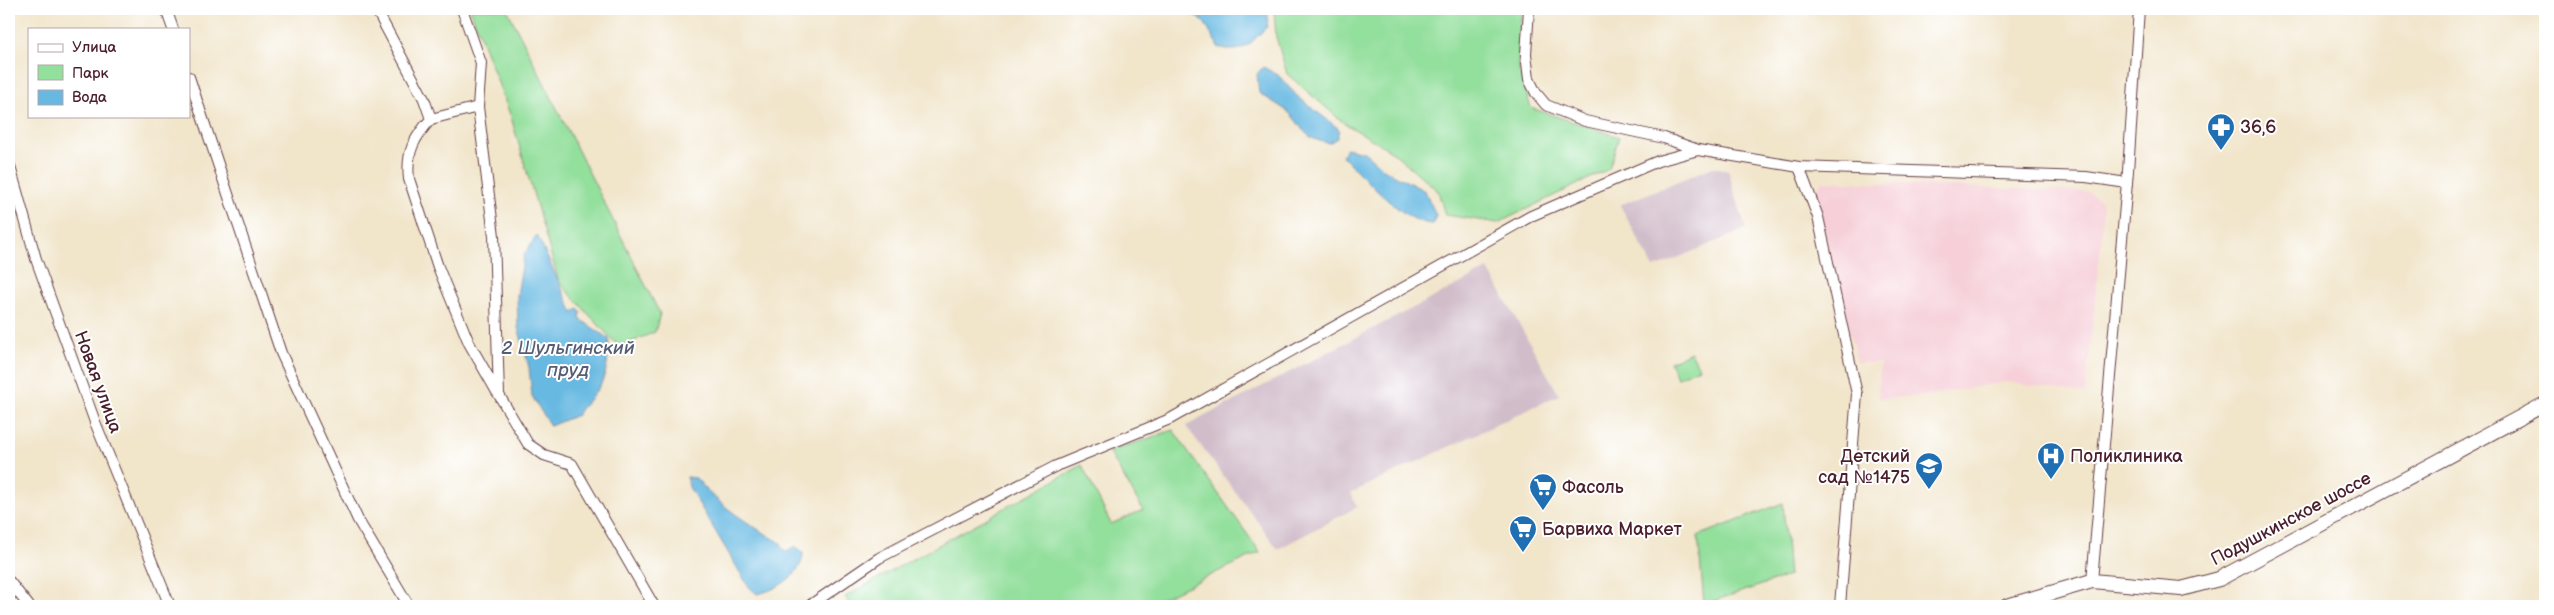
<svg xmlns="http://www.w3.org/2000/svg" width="2554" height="615" font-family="'Balsamiq Sans',sans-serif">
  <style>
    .built { fill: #f6cfd8 }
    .industrial { fill: #d1bdca }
    .green { fill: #93df9c; stroke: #6e7f64 }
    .water { fill: #67b9e2; stroke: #586c86 }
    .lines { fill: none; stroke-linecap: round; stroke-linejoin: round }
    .street-casing { stroke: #633d43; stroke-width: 12 }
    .secondary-casing { stroke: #633d43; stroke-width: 16 }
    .street { stroke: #fff; stroke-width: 10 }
    .secondary { stroke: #fff; stroke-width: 14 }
    .labels { text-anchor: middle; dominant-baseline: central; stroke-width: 4; stroke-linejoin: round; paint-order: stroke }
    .poi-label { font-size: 18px; fill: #4a1f2b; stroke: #fff; text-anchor: start }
    .street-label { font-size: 18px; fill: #4a1f2b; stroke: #fff }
    .water-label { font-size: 19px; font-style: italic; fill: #565d74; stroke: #fff }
  </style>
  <rect width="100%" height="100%" fill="#fff"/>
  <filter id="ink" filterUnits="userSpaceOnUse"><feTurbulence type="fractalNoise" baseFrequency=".02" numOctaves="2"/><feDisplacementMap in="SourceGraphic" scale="10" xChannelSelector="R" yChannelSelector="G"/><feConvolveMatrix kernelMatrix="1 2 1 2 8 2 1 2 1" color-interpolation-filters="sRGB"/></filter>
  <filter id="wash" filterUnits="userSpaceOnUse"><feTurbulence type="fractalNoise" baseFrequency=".0096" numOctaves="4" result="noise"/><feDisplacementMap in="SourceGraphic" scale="20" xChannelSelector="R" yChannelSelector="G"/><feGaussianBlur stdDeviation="1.12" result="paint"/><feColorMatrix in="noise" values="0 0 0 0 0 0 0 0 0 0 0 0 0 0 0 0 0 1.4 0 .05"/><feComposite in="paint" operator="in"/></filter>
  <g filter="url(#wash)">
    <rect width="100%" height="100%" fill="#f1e5ca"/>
    <polygon class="built" points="1822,181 2089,192 2103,203 2102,235 2085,394 2005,382 1924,396 1878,399 1880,363 1857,362 1814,193"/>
    <g class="industrial">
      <polygon points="1713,167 1728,170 1746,229 1654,268 1620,205"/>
      <polygon points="1488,269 1559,395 1351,493 1357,507 1278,549 1186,426"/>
    </g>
    <g class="green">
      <polygon points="470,9 507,9 660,314 655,332 619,347 559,282 511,117"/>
      <polygon points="1274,9 1521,9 1518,66 1531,108 1619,137 1609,169 1498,223 1445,215 1438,191 1393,152 1344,123 1287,74 1276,37"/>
      <polygon points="1691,352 1699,368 1677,378 1670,362"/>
      <polygon points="1173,430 1260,552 1145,606 851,606 845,597 1082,465 1111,524 1143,510 1109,452"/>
      <polygon points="1783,503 1789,576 1704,604 1698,536"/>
    </g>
    <g class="water">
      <path d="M1185 9H1264L1268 14 1267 27C1250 43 1244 55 1219 48L1204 22Z"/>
      <path d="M1263 67 1278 75 1297 96 1339 129 1337 138 1329 143C1305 139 1306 132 1292 116 1284 107 1269 100 1259 93L1257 74Z"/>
      <path d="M1346 148 1364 152 1385 170 1425 191 1436 215 1433 224C1405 225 1362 175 1342 156Z"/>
      <path d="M537 235 573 313 578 309 581 312 580 319 609 339C608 357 608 375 597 390 591 400 582 405 577 415L550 426 532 396 529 367 518 327 517 295 524 255Z"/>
      <path d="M687 477 696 478C720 507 749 524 781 543L782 548 787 552 795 546 803 552C804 574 777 590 757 594L748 586 689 487Z"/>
    </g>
  </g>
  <g filter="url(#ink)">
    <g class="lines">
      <g class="street-casing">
        <g id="street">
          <polyline points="166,9 173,29"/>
          <path d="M376 9 424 99 431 119C414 138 406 152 409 179L438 267 469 343 497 392"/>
          <polyline points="462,9 481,63 478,107 494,236 499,395 528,444 544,455 572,464 654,606"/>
          <polyline points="1529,9 1526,54 1529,79 1536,93 1546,105 1585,121 1664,138 1698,150 1799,167 2086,177 2127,183"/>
          <polyline points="189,77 281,353 358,520 409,606"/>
          <polyline points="431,119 478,107"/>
          <polyline points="9,163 36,259 95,422 170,606"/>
          <polyline points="1799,167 1818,217 1857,394 1840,606"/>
          <polyline points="9,581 29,606"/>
          <polyline points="2092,581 2128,171 2139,9"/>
          <polyline points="809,606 879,558 1056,466 1170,419 1531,216 1658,161 1698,150"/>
        </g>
      </g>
      <g class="secondary-casing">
        <polyline id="secondary" points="2007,606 2092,581 2181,589 2219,579 2545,404"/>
      </g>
      <use href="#street" class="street"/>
      <use href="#secondary" class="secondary"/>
    </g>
  </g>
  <defs>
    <g id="pharmacy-pin" transform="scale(1.4375)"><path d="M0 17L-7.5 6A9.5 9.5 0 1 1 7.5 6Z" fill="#1f6fb2" stroke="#fff"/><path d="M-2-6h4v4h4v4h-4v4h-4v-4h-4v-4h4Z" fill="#fff"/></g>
    <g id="hospital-pin" transform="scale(1.4375)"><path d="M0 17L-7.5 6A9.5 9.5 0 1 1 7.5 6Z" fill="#1f6fb2" stroke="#fff"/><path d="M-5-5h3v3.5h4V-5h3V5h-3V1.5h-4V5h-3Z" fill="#fff"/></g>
    <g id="school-pin" transform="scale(1.4375)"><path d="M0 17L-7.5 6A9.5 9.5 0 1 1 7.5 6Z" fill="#1f6fb2" stroke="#fff"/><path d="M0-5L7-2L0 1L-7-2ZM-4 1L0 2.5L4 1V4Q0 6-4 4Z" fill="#fff"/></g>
    <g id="supermarket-pin" transform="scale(1.4375)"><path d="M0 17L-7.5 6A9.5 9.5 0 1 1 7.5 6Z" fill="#1f6fb2" stroke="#fff"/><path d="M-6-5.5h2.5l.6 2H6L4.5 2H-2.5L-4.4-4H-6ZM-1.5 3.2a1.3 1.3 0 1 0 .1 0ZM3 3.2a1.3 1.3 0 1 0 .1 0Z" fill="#fff"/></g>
  </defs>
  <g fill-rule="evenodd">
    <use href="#pharmacy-pin" x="2221" y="127"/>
    <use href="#hospital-pin" x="2051" y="456"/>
    <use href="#school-pin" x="1929" y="466"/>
    <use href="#supermarket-pin" x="1543" y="487"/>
    <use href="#supermarket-pin" x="1523" y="529"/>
  </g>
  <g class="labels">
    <g class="poi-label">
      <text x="2240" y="127">36,6</text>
      <text x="1910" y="456" text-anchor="end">Детский<tspan x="1910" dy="21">сад №1475</tspan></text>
      <text x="2070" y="456">Поликлиника</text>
      <text x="1562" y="487">Фасоль</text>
      <text x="1542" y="529">Барвиха Маркет</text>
    </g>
    <g class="street-label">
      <text transform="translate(98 382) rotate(70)">Новая улица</text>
      <text transform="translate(2291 519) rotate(-28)">Подушкинское шоссе</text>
    </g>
    <g class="water-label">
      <text x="568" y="348">2 Шульгинский<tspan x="568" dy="22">пруд</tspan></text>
    </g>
  </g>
  <rect width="2554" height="615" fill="none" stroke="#fff" stroke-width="30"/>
  <rect x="28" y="28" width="162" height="90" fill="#ffffff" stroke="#b7a5aa"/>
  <rect x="38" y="44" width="25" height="8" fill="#ffffff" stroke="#b7a5aa"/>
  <text x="72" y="52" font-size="15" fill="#4a1f2b">Улица</text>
  <rect x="38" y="65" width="25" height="15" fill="#93df9c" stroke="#b7a5aa"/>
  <text x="72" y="78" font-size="15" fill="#4a1f2b">Парк</text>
  <rect x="38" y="90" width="25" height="15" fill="#67b9e2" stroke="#b7a5aa"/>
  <text x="72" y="102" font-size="15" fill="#4a1f2b">Вода</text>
</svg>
